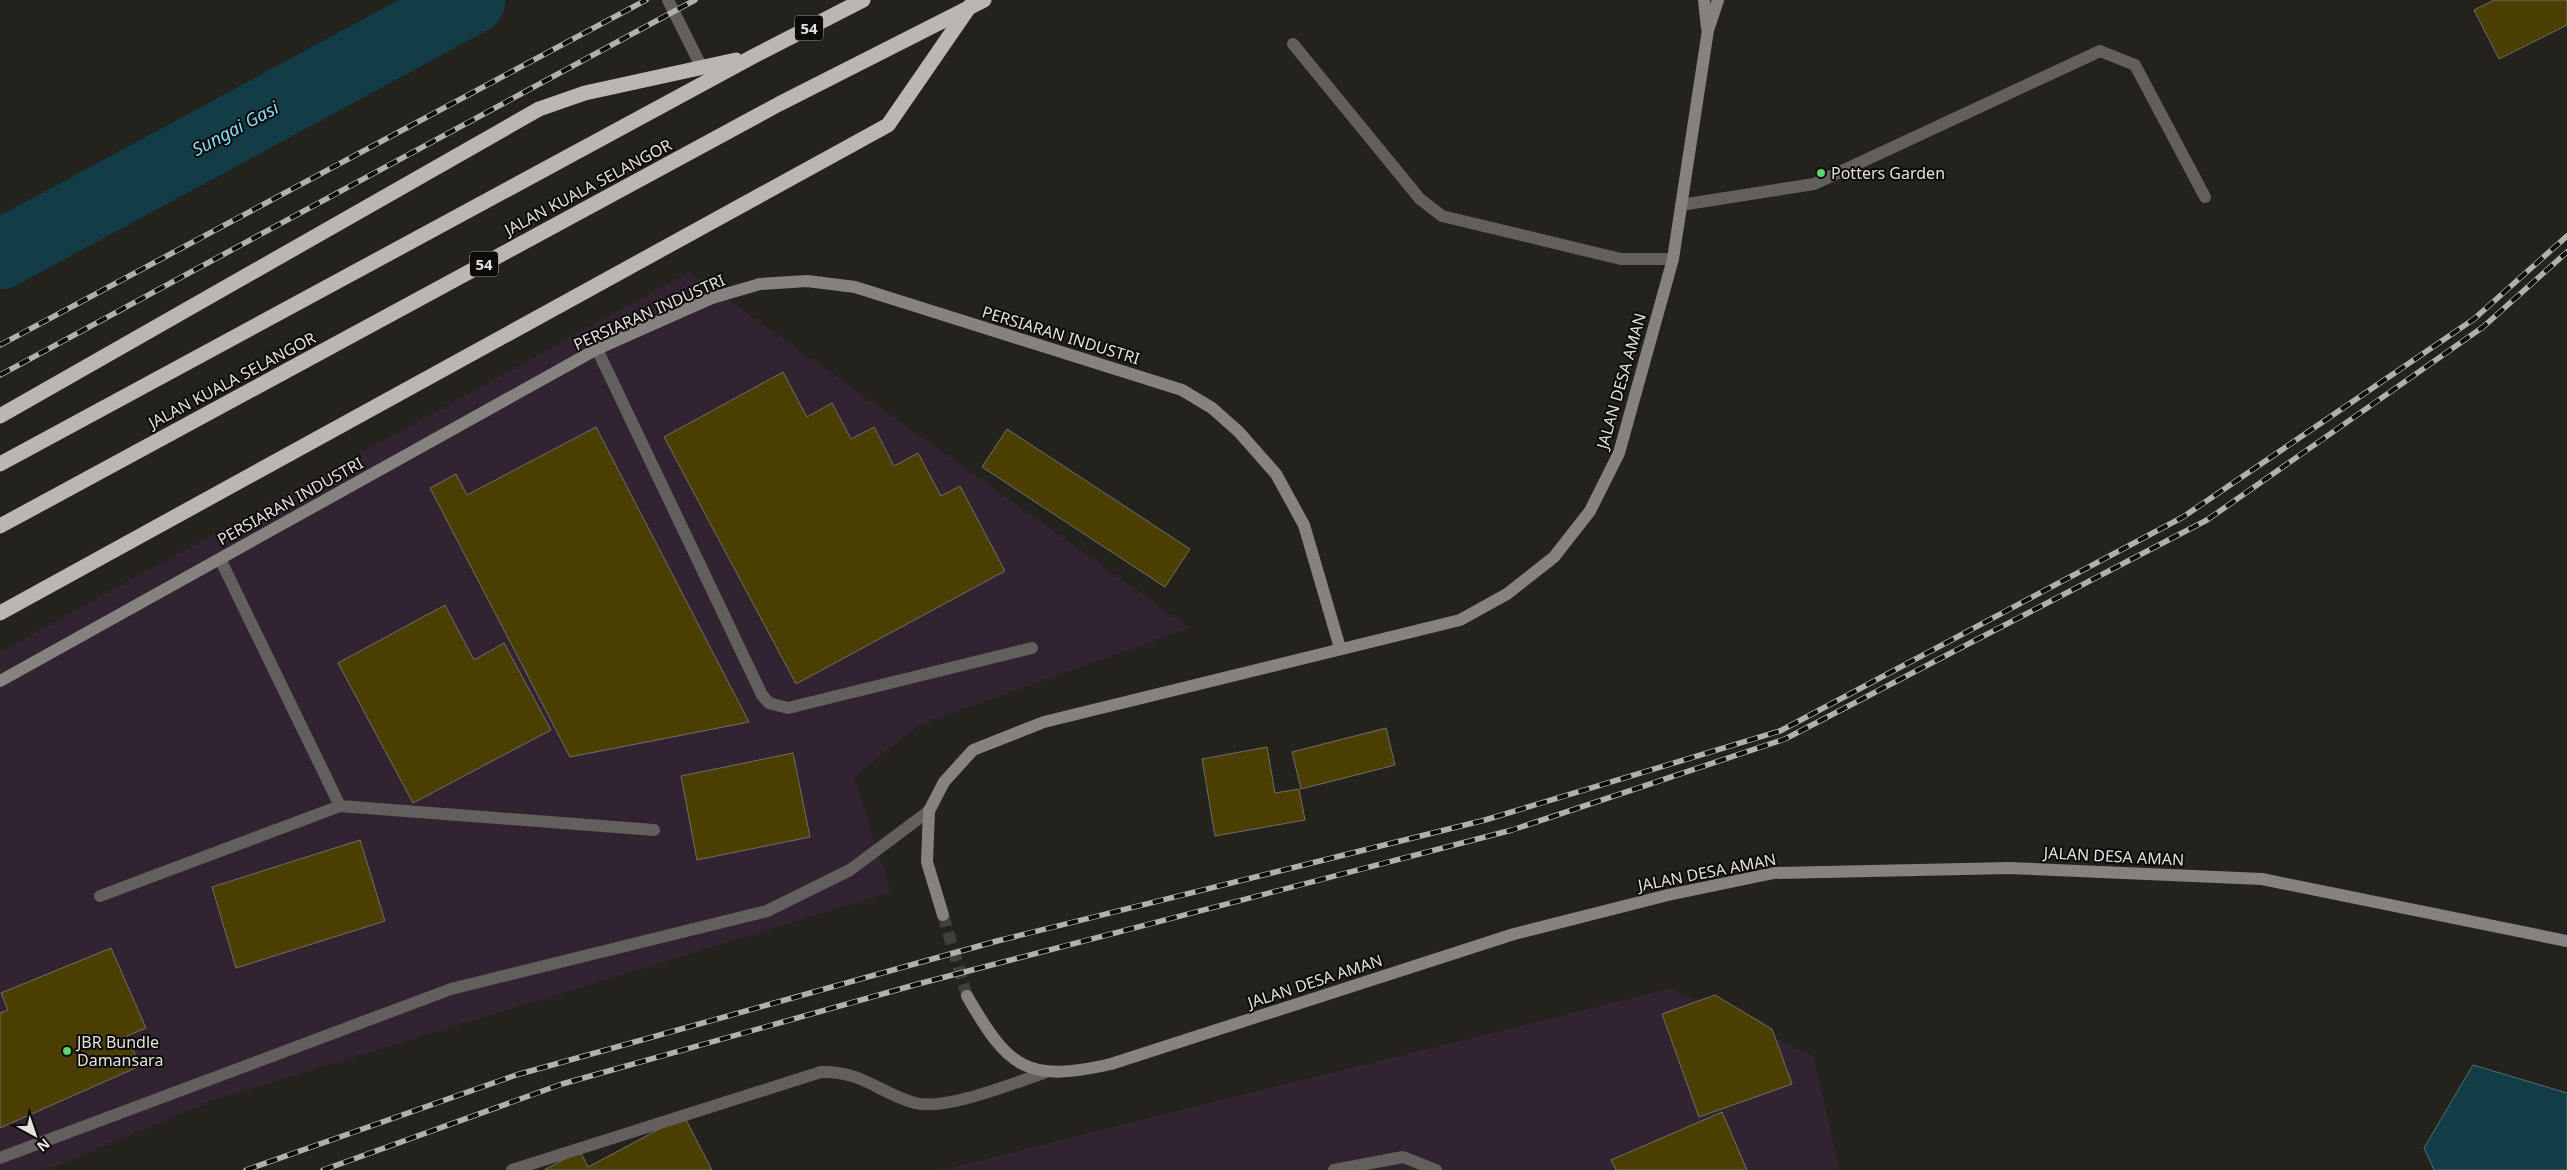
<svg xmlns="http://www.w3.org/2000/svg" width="2567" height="1170" font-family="'Noto Sans',sans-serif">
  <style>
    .industrial { fill: #322330 }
    .water { fill: #123d47; stroke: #506e74 }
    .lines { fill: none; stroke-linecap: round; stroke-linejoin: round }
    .river { stroke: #123d47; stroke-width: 69 }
    .building { fill: #4a3e01; stroke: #706f69 }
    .secondary-tunnel { stroke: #403f3a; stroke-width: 12; stroke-dasharray: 12 6; stroke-linecap: butt }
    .lane { stroke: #625f5e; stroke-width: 12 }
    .street { stroke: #625f5e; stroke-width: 12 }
    .secondary { stroke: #868280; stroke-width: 12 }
    .highway { stroke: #bcb6b2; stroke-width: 15 }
    .rail-casing { stroke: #b1b0ac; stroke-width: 5.5 }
    .rail { stroke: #0c0b09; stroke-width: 4; stroke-dasharray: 11; stroke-linecap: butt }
    .poi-dot { fill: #5ed56c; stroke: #0c0b09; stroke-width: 2 }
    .labels { text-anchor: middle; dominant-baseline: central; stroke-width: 4; stroke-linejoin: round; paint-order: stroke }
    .shield { fill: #0c0b09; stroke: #a2a19e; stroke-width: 1 }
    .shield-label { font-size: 15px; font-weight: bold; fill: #e2e1de }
    .poi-label { font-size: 16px; fill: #e2e1de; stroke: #0c0b09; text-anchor: start }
    .street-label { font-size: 16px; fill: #e2e1de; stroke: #0c0b09 }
    .water-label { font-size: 18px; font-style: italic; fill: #83ddf4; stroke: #0c0b09 }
  </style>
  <rect width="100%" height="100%" fill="#23221d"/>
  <g class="industrial">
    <polygon points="689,272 1190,628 919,725 854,777 891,892 217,1099 47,1170 0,1170 0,652"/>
    <polygon points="1672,988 1813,1056 1840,1170 942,1170"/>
  </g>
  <polygon class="water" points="2473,1065 2567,1093 2567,1170 2434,1170 2424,1148"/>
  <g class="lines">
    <polyline class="river" points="0,255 471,0"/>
  </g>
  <g class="building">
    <polygon points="2494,0 2567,0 2567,25 2499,59 2474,10"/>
    <polygon points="783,372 807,417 832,403 851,439 874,427 894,466 918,453 941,496 960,486 1005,571 796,684 664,437"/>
    <polygon points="596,427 749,722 570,757 430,488 456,474 467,495"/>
    <polygon points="1007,429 1190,549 1165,587 982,467"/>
    <polygon points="445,605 474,660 504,643 551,730 413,803 338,663"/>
    <polygon points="1386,728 1395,765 1301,789 1292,752"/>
    <polygon points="1267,747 1275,793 1299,789 1305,820 1215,836 1202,759"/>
    <polygon points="793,753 810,837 697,860 681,776"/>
    <polygon points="360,840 385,921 236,968 212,887"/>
    <polygon points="111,948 146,1028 127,1036 140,1066 0,1128 0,1013 8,1010 1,993"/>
    <polygon points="1715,995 1772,1029 1792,1084 1699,1117 1662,1014"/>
    <polygon points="1722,1112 1747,1170 1616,1170 1611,1160"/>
    <polygon points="684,1116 712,1170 544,1170 580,1151 588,1167"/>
  </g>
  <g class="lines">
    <polyline class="secondary-tunnel" points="943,915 967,996"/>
    <g class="lane">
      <polyline points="668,0 702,68"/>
      <polyline points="1293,44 1420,199 1442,216 1621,259 1673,259"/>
      <polyline points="1681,205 1814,184 2100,51 2135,65 2205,197"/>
      <polyline points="597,349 762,695 769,703 788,708 1032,648"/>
      <polyline points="220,559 340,806 654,830"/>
      <polyline points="100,896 340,806"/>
      <polyline points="0,1158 451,989 767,911 850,870 929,811"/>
      <path d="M512 1170 821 1072C863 1071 879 1093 915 1103 946 1111 1013 1083 1044 1073"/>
    </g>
    <polyline class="street" points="1334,1170 1403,1157 1436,1170"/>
    <g class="secondary">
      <polyline points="1704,0 1707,28"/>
      <polyline points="0,681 597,349 712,298 760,284 807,281 855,287 1182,390 1212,408 1239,432 1276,474 1304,525 1340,648"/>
      <polyline points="943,915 927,862 929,811 944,782 973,750 1044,722 1460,620 1507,594 1554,557 1590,511 1619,453 1673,259 1708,30 1718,0"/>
      <path d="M967 996C1009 1069 1027 1083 1111 1064L1514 934 1668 895 1774 873 2009 868 2262 879 2567 941"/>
    </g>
    <g class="highway">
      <polyline points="0,416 539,109 585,93 736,60"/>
      <polyline points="0,464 754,56 863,0"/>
      <polyline points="0,526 779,104 984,0"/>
      <polyline points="0,613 888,125 970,6"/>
    </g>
    <g class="rail-casing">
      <g id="rail">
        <polyline points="0,345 646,0"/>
        <polyline points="0,375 695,0"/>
        <polyline points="246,1170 516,1075 997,941 1485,820 1780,731 2183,517 2474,319 2567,236"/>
        <polyline points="323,1170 562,1084 918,984 1512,830 1785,739 2207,520 2483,327 2567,252"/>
      </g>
    </g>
    <use href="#rail" class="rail"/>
  </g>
  <g class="poi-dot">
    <circle cx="1821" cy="173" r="5"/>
    <circle cx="67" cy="1051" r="5"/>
  </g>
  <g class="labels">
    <g class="shield">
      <rect x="795" y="15.5" width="28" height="25" rx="4"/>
      <rect x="470" y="251.5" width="28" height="25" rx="4"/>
    </g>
    <g class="shield-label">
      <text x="809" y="28">54</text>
      <text x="484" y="264">54</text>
    </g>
    <g class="poi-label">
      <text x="1831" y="173">Potters Garden</text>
      <text x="77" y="1042">JBR Bundle<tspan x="77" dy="18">Damansara</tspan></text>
    </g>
    <g class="street-label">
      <text transform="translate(588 187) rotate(-28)">JALAN KUALA SELANGOR</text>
      <text transform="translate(649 312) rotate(-24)">PERSIARAN INDUSTRI</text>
      <text transform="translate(1061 335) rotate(17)">PERSIARAN INDUSTRI</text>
      <text transform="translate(232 380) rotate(-28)">JALAN KUALA SELANGOR</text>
      <text transform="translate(1621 381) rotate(-74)">JALAN DESA AMAN</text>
      <text transform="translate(290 501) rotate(-29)">PERSIARAN INDUSTRI</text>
      <text transform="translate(2114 856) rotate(3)">JALAN DESA AMAN</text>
      <text transform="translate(1707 872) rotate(-11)">JALAN DESA AMAN</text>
      <text transform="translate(1315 981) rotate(-18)">JALAN DESA AMAN</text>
    </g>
    <g class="water-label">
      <text transform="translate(235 128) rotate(-28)">Sungai Gasi</text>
    </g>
  </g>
  <g transform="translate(35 1135) rotate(140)" stroke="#0c0b09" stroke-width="4" paint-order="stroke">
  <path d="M0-4L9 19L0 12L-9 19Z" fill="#e2e1de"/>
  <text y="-8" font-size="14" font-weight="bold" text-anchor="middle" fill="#e2e1de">N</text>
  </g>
</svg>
